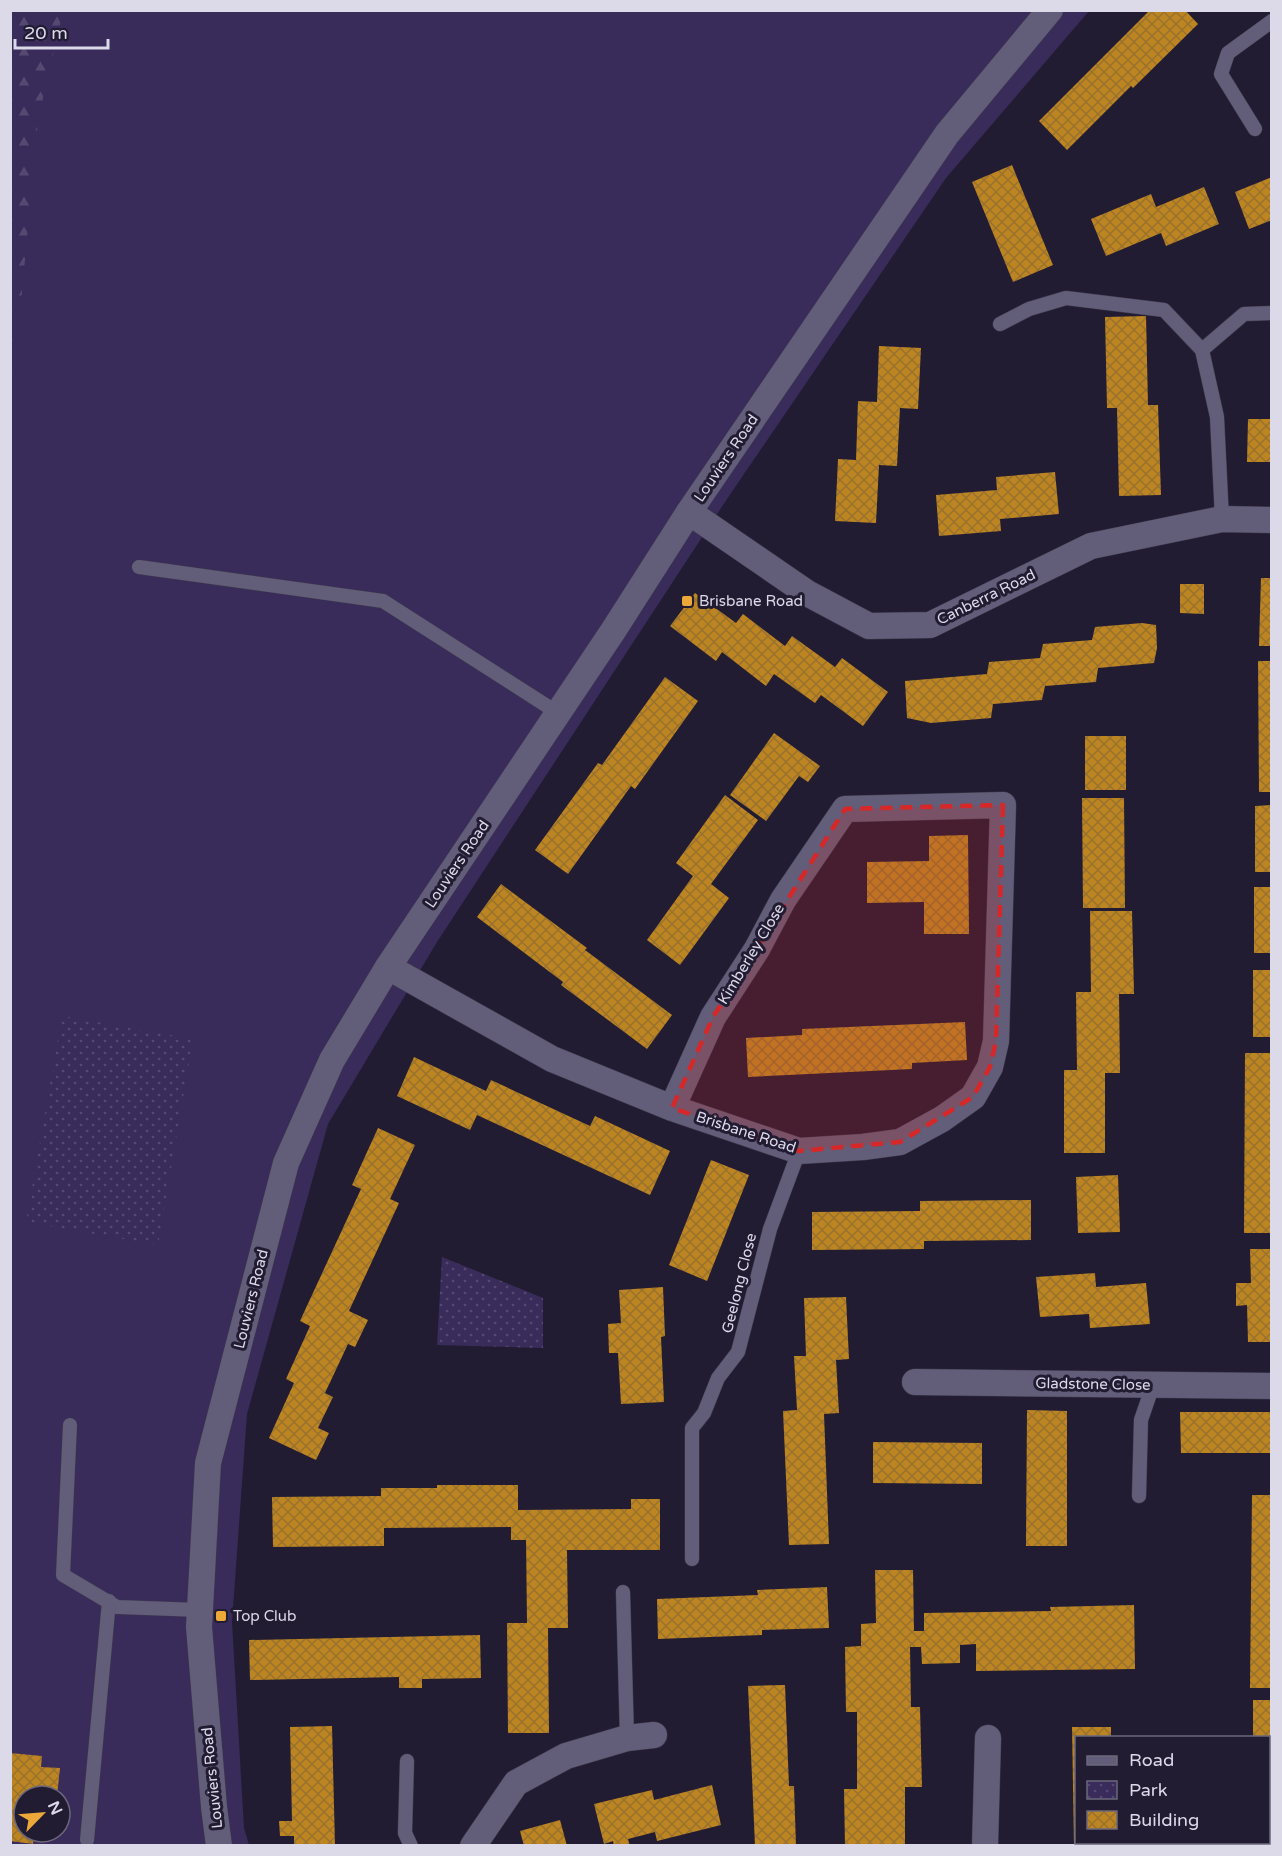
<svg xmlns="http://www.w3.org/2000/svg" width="1282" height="1856" font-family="'Varela Round',sans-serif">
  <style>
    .green { fill: #392b5a; fill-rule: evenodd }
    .forest { fill: url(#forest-firs) }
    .park { fill: url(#park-dots) }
    .building { fill: url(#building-cross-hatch) }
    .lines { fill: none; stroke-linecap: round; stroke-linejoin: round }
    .lane-casing { stroke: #3e394c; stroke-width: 15 }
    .street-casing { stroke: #3e394c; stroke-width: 27 }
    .lane { stroke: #625d78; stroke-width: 14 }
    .street { stroke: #625d78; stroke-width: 26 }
    .marked { fill: #d62828; fill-opacity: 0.2; stroke: #d62828; stroke-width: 4.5; stroke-dasharray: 12 8; stroke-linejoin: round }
    .poi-dot { fill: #eca93a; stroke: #221c33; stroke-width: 2 }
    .labels { text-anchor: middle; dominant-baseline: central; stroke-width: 6; stroke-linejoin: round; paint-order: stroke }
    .street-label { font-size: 15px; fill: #dcd9e9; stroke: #221c33 }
    .poi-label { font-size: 15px; fill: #dcd9e9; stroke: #221c33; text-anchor: start }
  </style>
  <defs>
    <pattern id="forest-firs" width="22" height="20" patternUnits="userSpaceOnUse" patternTransform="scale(1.5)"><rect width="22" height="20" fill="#392b5a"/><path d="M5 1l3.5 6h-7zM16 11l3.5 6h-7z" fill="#554972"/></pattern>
    <pattern id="park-dots" width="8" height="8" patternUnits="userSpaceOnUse" patternTransform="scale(1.5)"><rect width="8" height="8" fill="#392b5a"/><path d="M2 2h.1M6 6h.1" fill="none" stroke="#554972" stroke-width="1.8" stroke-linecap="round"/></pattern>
    <pattern id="building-cross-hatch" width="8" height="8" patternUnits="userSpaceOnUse" patternTransform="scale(1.5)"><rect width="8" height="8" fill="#bd8522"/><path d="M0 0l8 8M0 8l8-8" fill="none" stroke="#98712d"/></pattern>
  </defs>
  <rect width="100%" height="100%" fill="#221c33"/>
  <path class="green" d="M11 11H1089L946 178 729 496 437 942 328 1124 247 1414 232 1622 244 1828 249 1845 11 1846ZM24 1796H60V1832H24Z"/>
  <polygon class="forest" points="11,10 63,11 38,120 11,409"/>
  <g class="park">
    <polygon points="62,1016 193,1039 158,1245 26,1222"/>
    <polygon points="442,1257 543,1298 543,1348 437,1345"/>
  </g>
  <g class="building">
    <polygon points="1150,10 1185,10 1198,24 1133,88 1131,86 1067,150 1039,121"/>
    <polygon points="1012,165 1053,265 1013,282 972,182"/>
    <polygon points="1272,177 1272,220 1249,229 1235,192"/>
    <polygon points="1204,187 1219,224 1166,246 1161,233 1106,256 1091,219 1151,194 1156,207"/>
    <polygon points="1146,316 1148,405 1158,405 1161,495 1119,496 1117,408 1107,408 1105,317"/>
    <polygon points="879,346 921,348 918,409 900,408 897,466 879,465 876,523 835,521 838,459 856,460 858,401 877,402"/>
    <polygon points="1248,419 1272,419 1272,462 1247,462"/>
    <polygon points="1055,472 1059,514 1000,519 1001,531 939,536 936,495 997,490 996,477"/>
    <polygon points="1261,578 1272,578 1272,646 1259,646"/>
    <polygon points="1180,584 1204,584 1204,614 1180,613"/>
    <polygon points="695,593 736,623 743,614 785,646 792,636 835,667 842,658 888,692 863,726 821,695 815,703 774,674 766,686 722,652 716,661 670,626"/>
    <polygon points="1142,623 1156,625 1157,648 1154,663 1098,668 1096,682 1045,686 1042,700 993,704 991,718 931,723 907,718 905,681 987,674 989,662 1040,658 1043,644 1092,640 1095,627"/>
    <polygon points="1258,661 1272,661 1272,792 1259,792"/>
    <polygon points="665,677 698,701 635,789 631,786 568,874 535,850 598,763 602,765"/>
    <polygon points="774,733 820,766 808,782 799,776 766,821 730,795"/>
    <rect x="1085" y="736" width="41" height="54"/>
    <polygon points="725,795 758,820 711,884 729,898 680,965 647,940 693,876 676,863"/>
    <polygon points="1082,798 1124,798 1125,908 1083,908"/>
    <polygon points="1272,805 1272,872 1255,872 1255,806"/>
    <polygon points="968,835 969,934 924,934 924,902 867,903 867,862 929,861 929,836"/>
    <polygon points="501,884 587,948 585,950 672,1015 647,1049 561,985 563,982 477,917"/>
    <rect x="1254" y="887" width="18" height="66"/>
    <polygon points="1090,911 1132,911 1134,994 1119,994 1120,1073 1105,1073 1105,1153 1064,1153 1064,1070 1077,1070 1076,992 1091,992"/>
    <rect x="1253" y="970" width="19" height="67"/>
    <polygon points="965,1022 967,1060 912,1063 912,1069 748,1077 746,1038 802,1035 802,1029"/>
    <polygon points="1245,1053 1272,1053 1272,1233 1244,1233"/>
    <polygon points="414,1057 486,1091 491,1080 590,1126 595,1116 670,1151 650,1195 477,1115 470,1130 397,1096"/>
    <polygon points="378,1128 415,1145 390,1199 399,1203 349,1311 368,1320 355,1347 348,1344 325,1393 333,1397 318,1428 329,1433 316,1460 269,1438 294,1383 286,1379 310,1326 300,1321 361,1189 352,1185"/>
    <polygon points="711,1160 749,1175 707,1281 669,1265"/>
    <polygon points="1118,1175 1120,1232 1078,1233 1076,1177"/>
    <polygon points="1031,1200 1031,1240 924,1241 924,1249 812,1250 812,1212 920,1211 920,1201"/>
    <polygon points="1250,1249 1272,1249 1272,1342 1248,1342 1247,1305 1236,1306 1236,1283 1251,1283"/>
    <polygon points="1095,1273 1096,1287 1146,1283 1150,1324 1090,1328 1089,1314 1040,1317 1036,1277"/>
    <polygon points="663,1287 665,1336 661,1337 664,1402 621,1404 618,1353 609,1353 608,1324 621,1323 619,1290"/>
    <polygon points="846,1297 849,1359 836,1360 839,1413 824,1414 829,1544 789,1545 783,1411 797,1410 794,1356 806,1356 804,1298"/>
    <polygon points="1027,1410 1067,1411 1067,1546 1026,1546"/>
    <polygon points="1180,1412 1272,1412 1272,1453 1181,1453"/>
    <polygon points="873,1442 982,1443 982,1484 873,1483"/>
    <polygon points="437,1485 518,1485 518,1510 631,1509 631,1499 660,1499 660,1550 567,1550 568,1628 548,1628 549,1733 508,1733 507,1623 527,1623 526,1540 511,1540 511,1527 384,1528 384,1546 273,1547 272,1497 381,1496 381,1488 437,1488"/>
    <polygon points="1252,1495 1272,1495 1272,1688 1250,1688"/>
    <polygon points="875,1570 913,1570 914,1631 924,1631 924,1613 1051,1611 1050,1607 1134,1605 1135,1669 976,1671 976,1644 960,1645 960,1663 922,1664 921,1647 910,1647 911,1707 920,1707 922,1787 905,1787 905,1846 845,1846 844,1789 857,1789 857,1712 846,1712 845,1647 861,1646 861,1624 876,1623"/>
    <polygon points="827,1587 829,1628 762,1630 762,1635 658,1639 657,1599 758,1595 757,1590"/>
    <polygon points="480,1635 481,1678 422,1679 422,1688 399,1688 399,1677 250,1680 249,1640"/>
    <polygon points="785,1685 789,1786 794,1786 796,1846 755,1846 748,1686"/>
    <polygon points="1253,1700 1272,1700 1272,1765 1268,1765 1268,1738 1253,1738"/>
    <polygon points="332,1726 335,1846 294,1846 294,1836 280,1836 279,1821 292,1821 290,1727"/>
    <polygon points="1072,1727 1111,1727 1111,1738 1076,1738 1076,1842 1112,1842 1113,1846 1074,1846"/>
    <polygon points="10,1753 42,1756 41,1767 60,1768 57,1796 24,1796 24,1832 34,1832 33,1844 10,1841"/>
    <polygon points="1268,1777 1272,1777 1272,1846 1247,1846 1247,1842 1268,1842"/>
    <polygon points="712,1785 721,1825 657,1841 655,1832 628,1839 630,1846 614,1846 613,1841 604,1844 594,1804 652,1790 654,1800"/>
    <polygon points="560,1820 567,1846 524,1846 520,1831"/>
  </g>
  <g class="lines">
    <g class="lane-casing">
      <g id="lane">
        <polyline points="1255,129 1221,74 1228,53 1272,21"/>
        <polyline points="1000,324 1029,309 1066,298 1164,310 1202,350 1217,417 1222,519"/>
        <polyline points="1202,350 1244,314 1272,313"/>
        <polyline points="139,567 383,601 558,713"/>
        <polyline points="70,1425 63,1575 117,1607 200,1610"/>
        <polyline points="1139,1496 1141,1420 1153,1385"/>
        <polyline points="692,1559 692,1428 704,1413 718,1378 738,1352 770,1229 799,1151"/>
        <polyline points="623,1592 627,1738"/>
        <polyline points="407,1761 405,1833 411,1846"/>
        <polyline points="87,1840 109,1601"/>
      </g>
    </g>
    <g class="street-casing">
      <g id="street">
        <polyline points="689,512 807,593 869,626 930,625 1091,546 1222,519 1272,520"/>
        <polyline points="388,967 552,1059 672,1108 799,1151 863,1147 900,1142 942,1119 973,1097 990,1067 996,1041 1003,805 845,809 783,900 757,949 713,1017 672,1108"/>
        <polyline points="915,1382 1272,1386"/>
        <polyline points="219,1846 214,1807 199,1627 208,1463 286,1163 332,1060 388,967 613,631 689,512 947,134 1050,10"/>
        <polyline points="473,1846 516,1783 566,1756 627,1738 654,1735"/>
        <polyline points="985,1846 988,1738"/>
      </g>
    </g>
    <use href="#lane" class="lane"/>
    <use href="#street" class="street"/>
  </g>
  <path class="marked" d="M1003 805 996 1041 990 1067 973 1097 900 1142 799 1151 672 1108 713 1017 845 809Z"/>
  <g class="poi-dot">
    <rect x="681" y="595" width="12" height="12" rx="3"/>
    <rect x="215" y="1610" width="12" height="12" rx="3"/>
  </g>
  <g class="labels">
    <g class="street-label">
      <text transform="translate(726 458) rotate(-56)">Louviers Road</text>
      <text transform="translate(986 597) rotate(-26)">Canberra Road</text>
      <text transform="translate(457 864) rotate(-56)">Louviers Road</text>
      <text transform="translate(751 954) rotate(-59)">Kimberley Close</text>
      <text transform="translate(746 1132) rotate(18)">Brisbane Road</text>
      <text transform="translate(739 1283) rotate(-76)">Geelong Close</text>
      <text transform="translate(251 1299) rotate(-76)">Louviers Road</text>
      <text transform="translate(1093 1384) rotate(1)">Gladstone Close</text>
      <text transform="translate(212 1778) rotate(-96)">Louviers Road</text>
    </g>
    <g class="poi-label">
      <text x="699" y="601">Brisbane Road</text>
      <text x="233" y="1616">Top Club</text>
    </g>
  </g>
  <rect width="1282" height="1856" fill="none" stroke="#dcd9e9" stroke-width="24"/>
  <rect x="1075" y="1736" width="195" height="108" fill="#221c33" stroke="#6c687c" stroke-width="1.5"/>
  <rect x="1087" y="1756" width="30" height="9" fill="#625d78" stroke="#6c687c" stroke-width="1.5"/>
  <text x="1129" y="1766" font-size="18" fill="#dcd9e9">Road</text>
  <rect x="1087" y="1781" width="30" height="18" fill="url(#park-dots)" stroke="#6c687c" stroke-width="1.5"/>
  <text x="1129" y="1796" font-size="18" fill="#dcd9e9">Park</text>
  <rect x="1087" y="1811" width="30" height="18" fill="url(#building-cross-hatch)" stroke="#6c687c" stroke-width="1.5"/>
  <text x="1129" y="1826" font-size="18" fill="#dcd9e9">Building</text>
  <g transform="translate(42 1814) rotate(65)"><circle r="28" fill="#221c33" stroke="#6c687c" stroke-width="1.5"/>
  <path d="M0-4.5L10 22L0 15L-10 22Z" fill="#eca93a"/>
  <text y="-9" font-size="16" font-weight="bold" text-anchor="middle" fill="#dcd9e9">N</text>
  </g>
  <path d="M15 39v9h93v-9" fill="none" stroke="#dcd9e9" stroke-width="3"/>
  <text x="24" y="39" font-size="18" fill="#dcd9e9" stroke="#221c33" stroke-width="4.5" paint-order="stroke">20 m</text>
</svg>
